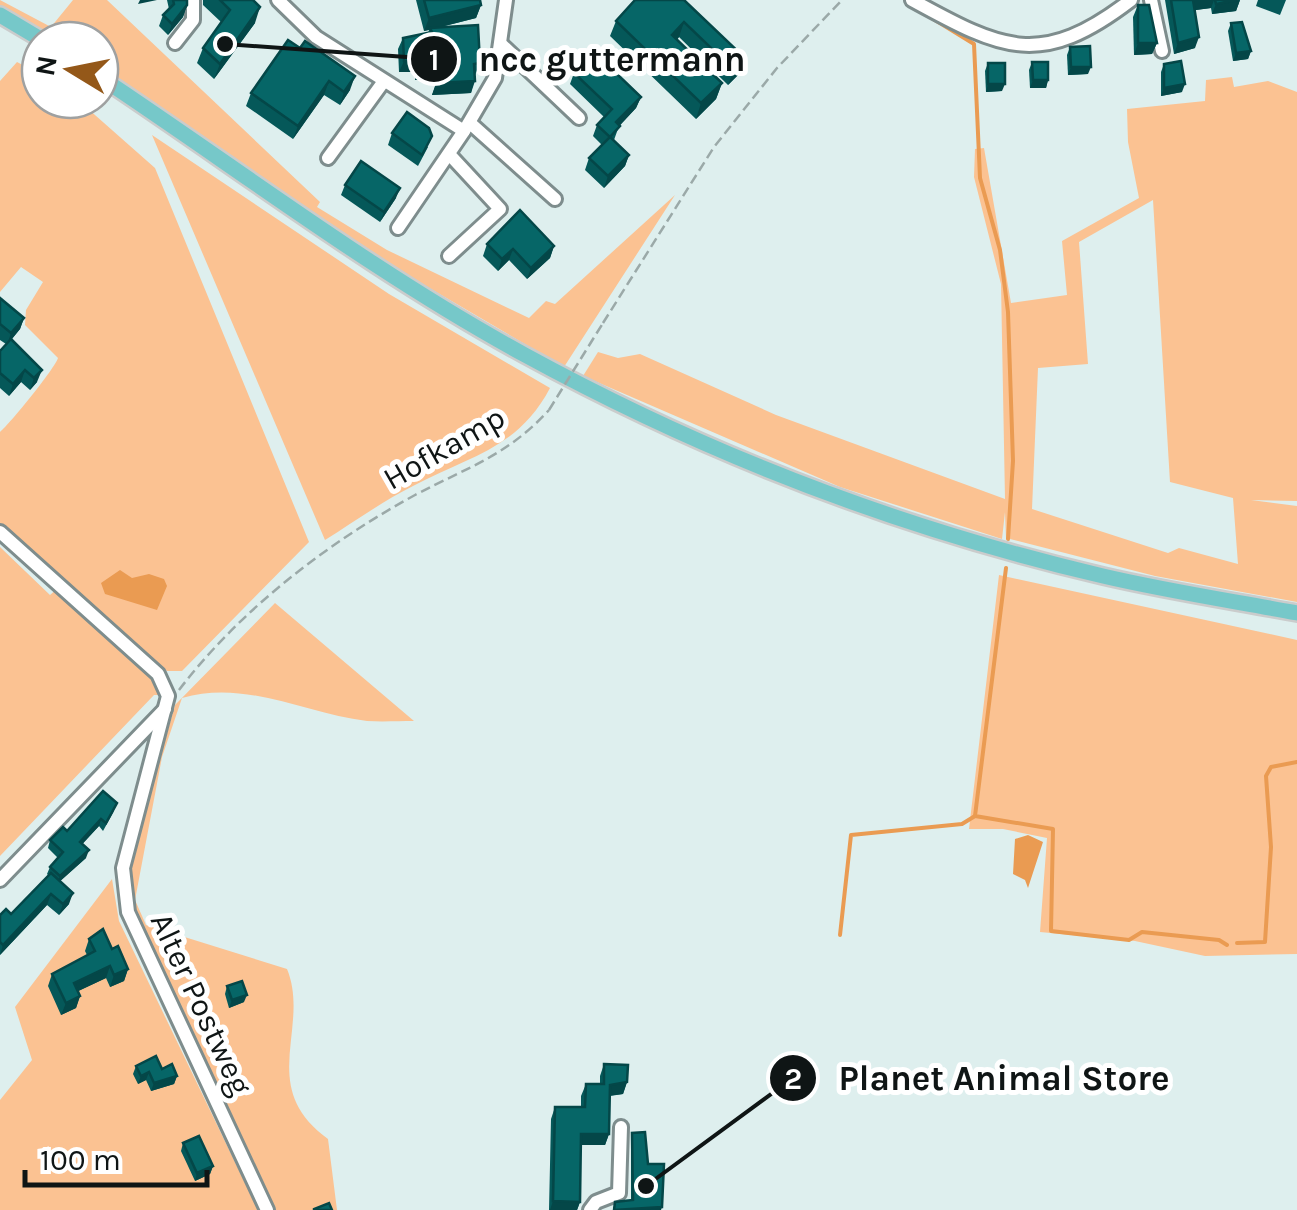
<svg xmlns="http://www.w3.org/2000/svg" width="1297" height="1210" font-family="Karla,sans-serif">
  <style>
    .green { fill: #fbc292; fill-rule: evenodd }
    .water { fill: #ea9b52 }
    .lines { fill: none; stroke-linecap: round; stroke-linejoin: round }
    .stream { stroke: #ea9b52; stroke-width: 4 }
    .minor-casing { stroke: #7e8d8d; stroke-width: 18 }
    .major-casing { stroke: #cacccc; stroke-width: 20 }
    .path { stroke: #9ba9a8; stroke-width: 2.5; stroke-dasharray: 10 5; stroke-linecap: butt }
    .minor { stroke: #fff; stroke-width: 12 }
    .major { stroke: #76c8c9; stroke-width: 15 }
    .path-bridge { stroke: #9ba9a8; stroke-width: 2.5; stroke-dasharray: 10 5; stroke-linecap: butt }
    .wall { fill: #055859 }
    .shaded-wall { fill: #044748 }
    .building { fill: #066667; stroke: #044748; stroke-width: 2.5 }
    .labels { text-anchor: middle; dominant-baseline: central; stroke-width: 10; stroke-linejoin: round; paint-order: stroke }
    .street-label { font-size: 32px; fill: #0f1515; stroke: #fff }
    .leader { fill: none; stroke: #0f1515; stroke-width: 4 }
    .callout-dot { fill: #0f1515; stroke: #fff; stroke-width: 4 }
    .mark-label { font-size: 30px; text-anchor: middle; font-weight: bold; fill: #fff }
    .callout-label { font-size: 35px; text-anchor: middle; font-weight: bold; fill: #0f1515; stroke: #fff; stroke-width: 10; stroke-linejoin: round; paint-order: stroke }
  </style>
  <rect width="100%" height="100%" fill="#deefee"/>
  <g class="green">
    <polygon points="0,0 51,27 73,0 107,0 320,202 317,207 387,250 529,318 546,301 555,304 675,195 564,367 390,265 100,68 100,40 57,40 0,7"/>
    <path d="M17 62 40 74V100H78L155 168 309 542 182 671H167L0 526V432C10 424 55 368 58 358L25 325 26 310 43 282 21 267 0 292V81Z"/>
    <path d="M1232 77 1234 87 1268 81 1297 92V501L1251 500 1297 506V602L1155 576 1006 538 1005 512 1002 539 840 487 583 376 598 352 618 358 640 354 776 415 1005 499 1001 284 974 177 975 149 984 148 1011 303 1067 295 1062 241 1139 198 1128 142 1127 109 1205 101 1206 80ZM1153 200 1170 482 1233 498 1238 564 1179 548 1168 553 1032 509 1038 368 1088 364 1079 242Z"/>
    <path d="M152 135 389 294 550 388C518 449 469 456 413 486 383 501 354 522 325 540Z"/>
    <polygon points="0,547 50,595 57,589 150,675 162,695 154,695 0,856"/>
    <polygon points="999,575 1297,640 1297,954 1205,956 1135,941 1040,932 1047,838 1003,829 969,829"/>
    <path d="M275 603 414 721C399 721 382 722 367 721 305 714 246 679 182 698L162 757 135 900 146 925 287 969C311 1028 256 1087 328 1139L337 1210H276L132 906 128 871 175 705Z"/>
    <polygon points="112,879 119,921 258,1210 0,1210 0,1100 32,1060 15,1007"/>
  </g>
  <g class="water">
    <polygon points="120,570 132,578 149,574 164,579 167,586 157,610 105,594 101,583"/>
    <polygon points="1028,835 1043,842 1028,888 1025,880 1013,874 1015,839"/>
  </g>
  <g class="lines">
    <g class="stream">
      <polyline points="922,12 974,44 980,178 1000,250 1008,312 1013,461 1008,539"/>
      <polyline points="1006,568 975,816 1053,829 1051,931 1129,940 1142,932 1219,940 1227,945"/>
      <polyline points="840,935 851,835 962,824 975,816"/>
      <polyline points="1237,943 1265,942 1271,847 1266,776 1271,767 1297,762"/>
    </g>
    <g class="minor-casing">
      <g id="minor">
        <polyline points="278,0 316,37 464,131 495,78 506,0"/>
        <path d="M912 0C1003 50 1041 69 1131 0"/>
        <polyline points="1151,0 1162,51"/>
        <polyline points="175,43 193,20 193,0"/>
        <polyline points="501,44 579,118"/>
        <polyline points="470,123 555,199"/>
        <polyline points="328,158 384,81"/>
        <polyline points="398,228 464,131"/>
        <polyline points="449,256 500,209 449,154"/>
        <polyline points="0,532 158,674 168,696 123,868 128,912 267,1210"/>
        <polyline points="0,880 165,709"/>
        <polyline points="590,1210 596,1202 619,1193 621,1127"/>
      </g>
    </g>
    <g class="major-casing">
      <g id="major">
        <polyline points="0,15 42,40"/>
        <path d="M100 77C240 170 376 274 525 355 706 454 902 529 1103 576 1167 591 1233 601 1297 613"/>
      </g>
    </g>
    <g class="path">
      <polyline points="603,323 714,147 777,68 842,0"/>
      <path d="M179 690C240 610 327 543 415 495 468 467 507 456 549 410"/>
    </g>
    <use href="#minor" class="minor"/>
    <use href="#major" class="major"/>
    <polyline class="path-bridge" points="549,410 603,323"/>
  </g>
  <g class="wall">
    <polygon points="167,0 187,0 187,5 183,17 168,35 159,26 163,15 169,9"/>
    <polygon points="203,0 253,0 255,23 214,79 197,63 203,48 221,22 203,5"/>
    <polygon points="416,0 480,0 481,5 476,18 441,27 480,63 475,75 471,93 432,95 438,79 415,80 415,72 399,72 398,49 403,38 428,33 429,30 424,31"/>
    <polygon points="684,0 745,58 739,74 728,85 679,37 677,40 722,83 716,99 696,119 610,36 616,21"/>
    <polygon points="1165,0 1240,0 1236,11 1212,14 1211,8 1195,10 1195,48 1174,54"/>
    <polygon points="1258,0 1286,0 1280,15 1256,6"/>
    <polygon points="1138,5 1157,43 1152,54 1134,55 1133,17"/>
    <polygon points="1231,23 1251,51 1248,59 1233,61 1228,31"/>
    <polygon points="288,40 350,90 340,105 324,95 293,139 246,106 251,93"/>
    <polygon points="1070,47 1088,74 1068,75 1067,55"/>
    <polygon points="1032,62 1048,80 1046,88 1030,88 1029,70"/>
    <polygon points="988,63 1002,91 986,92 985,71"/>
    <polygon points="1164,64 1182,92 1161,96 1161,72"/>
    <polygon points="574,73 641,97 636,108 619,126 614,140 629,155 625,166 604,188 585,170 589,158 602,145 593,136 597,125 604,117 570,84"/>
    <polygon points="392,133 428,147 418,166 388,145"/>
    <polygon points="345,185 396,198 380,222 341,195"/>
    <polygon points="487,244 554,246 550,258 527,279 509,260 498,271 483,256"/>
    <polygon points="0,298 24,318 20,329 11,340 37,382 30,390 21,382 9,396 0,388 0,351 6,344 0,340"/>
    <polygon points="114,811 103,831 99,826 82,844 86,858 60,881 69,904 59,915 47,905 0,955 0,915 11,914 49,876 47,874 50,867 58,858 48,848 50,840"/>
    <polygon points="89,939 112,949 128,969 124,981 110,987 106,978 78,991 80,996 76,1008 61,1015 48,986 52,974 87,955 85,951"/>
    <polygon points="227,986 244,1002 229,1008 225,994"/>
    <polygon points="604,1064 627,1082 623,1094 610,1096 609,1134 605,1145 581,1145 580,1202 577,1210 549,1210 551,1119 555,1107 581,1107 581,1096 586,1084 600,1084 600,1076"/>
    <polygon points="136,1066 162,1069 177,1076 174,1084 151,1091 146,1080 138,1084 133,1074"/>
    <polygon points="632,1133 648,1164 661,1210 613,1210 615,1202 631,1200 631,1138"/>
    <polygon points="183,1143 213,1166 210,1174 195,1181 181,1151"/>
  </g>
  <g class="shaded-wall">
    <polygon points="140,0 157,0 138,4"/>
    <polygon points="1193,0 1214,0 1211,8 1189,11"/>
    <polygon points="1240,0 1236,11 1212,14 1216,4"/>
    <polygon points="187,5 183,17 168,35 172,24"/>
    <polygon points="481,5 476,18 424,31 429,18"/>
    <polygon points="260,7 255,23 214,79 220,64"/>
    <polygon points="684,22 679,37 666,50 672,35"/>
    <polygon points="1199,37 1195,48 1174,54 1178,43"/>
    <polygon points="1138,43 1157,43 1152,54 1134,55"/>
    <polygon points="1251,51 1248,59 1233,61 1236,53"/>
    <polygon points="745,58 739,74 728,85 734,70"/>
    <polygon points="419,60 415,72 399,72 404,61"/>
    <polygon points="1071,67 1091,67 1088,74 1068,75"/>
    <polygon points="444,68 440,79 415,80 419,69"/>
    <polygon points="355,76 350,90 340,105 344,92"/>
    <polygon points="1033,80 1048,80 1046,88 1030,88"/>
    <polygon points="329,81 324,95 293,139 298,126"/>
    <polygon points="475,81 471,93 432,95 436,83"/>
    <polygon points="722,83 716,99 696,119 701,103"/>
    <polygon points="988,84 1005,84 1002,91 986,92"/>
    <polygon points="1185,84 1182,92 1161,96 1164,88"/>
    <polygon points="641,97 636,108 612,134 616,122"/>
    <polygon points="629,155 625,166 604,188 608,176"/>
    <polygon points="400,188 396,198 380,222 384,212"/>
    <polygon points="554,246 550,258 527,279 531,268"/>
    <polygon points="513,249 509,260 498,271 502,259"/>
    <polygon points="24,318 20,329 7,345 11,333"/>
    <polygon points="25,370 21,382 9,396 13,384"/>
    <polygon points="42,370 37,382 30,390 34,378"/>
    <polygon points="101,819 99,826 77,850 80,842"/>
    <polygon points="89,850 86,858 57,884 60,876"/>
    <polygon points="73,893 69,904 59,915 63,904"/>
    <polygon points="51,894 47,905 0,955 3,945"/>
    <polygon points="110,966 106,978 70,995 74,983"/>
    <polygon points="128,969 124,981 110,987 114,975"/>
    <polygon points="247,995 244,1002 229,1008 232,1000"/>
    <polygon points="80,996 76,1008 61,1015 66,1003"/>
    <polygon points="149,1072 146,1080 138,1084 141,1076"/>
    <polygon points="177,1076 174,1084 151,1091 154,1083"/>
    <polygon points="627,1082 623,1094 606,1096 610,1085"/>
    <polygon points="581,1134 609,1134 605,1145 577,1145"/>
    <polygon points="213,1166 210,1174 195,1181 197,1173"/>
    <polygon points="553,1201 580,1202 577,1210 550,1210"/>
    <polygon points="662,1207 661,1210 614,1210"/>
  </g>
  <g class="building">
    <polygon points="173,0 187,0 187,5 172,24 163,15 174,4"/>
    <polygon points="220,0 253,0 260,7 220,64 203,48 230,10"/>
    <polygon points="424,0 480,0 481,5 429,18"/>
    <polygon points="635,0 684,0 745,58 734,70 684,22 672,35 722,83 701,103 616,21"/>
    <polygon points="1171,0 1196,0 1193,0 1199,37 1178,43"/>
    <polygon points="1215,0 1238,0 1216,4"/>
    <polygon points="1138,5 1149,5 1157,43 1138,43"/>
    <polygon points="1242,22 1251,51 1236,53 1231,23"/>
    <polygon points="478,25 480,63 474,64 475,81 436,83 444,68 419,69 419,60 404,61 403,38 432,32 430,28"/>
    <polygon points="288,40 300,48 305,41 355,76 344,92 329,81 298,126 251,93"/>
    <polygon points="1090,46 1091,67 1071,67 1070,47"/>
    <polygon points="594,52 641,97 616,122 620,126 610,137 629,155 608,176 589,158 610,137 597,125 612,109 574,73"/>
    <polygon points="1181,61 1185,84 1164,88 1164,64"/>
    <polygon points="1032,62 1048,62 1048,80 1033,80"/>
    <rect x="988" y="63" width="17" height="21"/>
    <polygon points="407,112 429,128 432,136 422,155 392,133"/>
    <polygon points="361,161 400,188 384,212 345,185"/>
    <polygon points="520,210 554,246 531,268 513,249 502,259 487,244"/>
    <polygon points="0,298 24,318 11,333 0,324"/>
    <polygon points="11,339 42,370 34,378 25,370 13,384 0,373 0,351"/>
    <polygon points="103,791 117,803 106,823 101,819 80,842 89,850 60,876 50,867 63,852 50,840 63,827 67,831"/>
    <polygon points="51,873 73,893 63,904 51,894 3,945 0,942 0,915 6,909 11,914"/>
    <polygon points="103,929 112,949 118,946 128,969 114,975 110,966 74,983 80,996 66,1003 52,974 95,951 89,939"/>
    <polygon points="242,981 247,995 232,1000 227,986"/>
    <polygon points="156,1056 162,1069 172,1064 177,1076 154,1083 149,1072 141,1076 136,1066"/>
    <polygon points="604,1064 628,1065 627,1082 610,1085 609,1134 581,1134 580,1202 553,1201 555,1107 585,1107 586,1084 604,1084"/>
    <polygon points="645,1132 648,1164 664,1164 662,1207 614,1210 615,1202 633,1200 632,1133"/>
    <polygon points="199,1136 213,1166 197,1173 183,1143"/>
    <polygon points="329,1203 332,1210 314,1210 314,1209"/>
  </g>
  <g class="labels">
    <g class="street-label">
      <text transform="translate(444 448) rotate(-30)">Hofkamp</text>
      <text transform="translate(201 1004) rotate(65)">Alter Postweg</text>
    </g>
  </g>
  <path class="leader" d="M225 44L434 59M646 1186L793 1078"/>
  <g class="callout-dot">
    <circle cx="225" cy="44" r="10"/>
    <circle cx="646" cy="1186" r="10"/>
    <circle cx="434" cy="59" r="25"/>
    <circle cx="793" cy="1078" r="25"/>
  </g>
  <g class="mark-label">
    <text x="434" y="70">1</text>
    <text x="793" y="1089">2</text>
  </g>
  <g class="callout-label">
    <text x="612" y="71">ncc guttermann</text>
    <text x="1004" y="1090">Planet Animal Store</text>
  </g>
  <g transform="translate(70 70) rotate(280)"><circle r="48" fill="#ffffff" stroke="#9fa1a1" stroke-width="2.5"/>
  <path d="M0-8L18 38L0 25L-18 38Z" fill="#945819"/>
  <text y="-15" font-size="28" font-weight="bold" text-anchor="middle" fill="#0f1515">N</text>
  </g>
  <path d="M25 1170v15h182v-15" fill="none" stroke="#0f1515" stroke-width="5"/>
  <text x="40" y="1170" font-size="30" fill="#0f1515" stroke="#ffffff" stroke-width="8" paint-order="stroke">100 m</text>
</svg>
